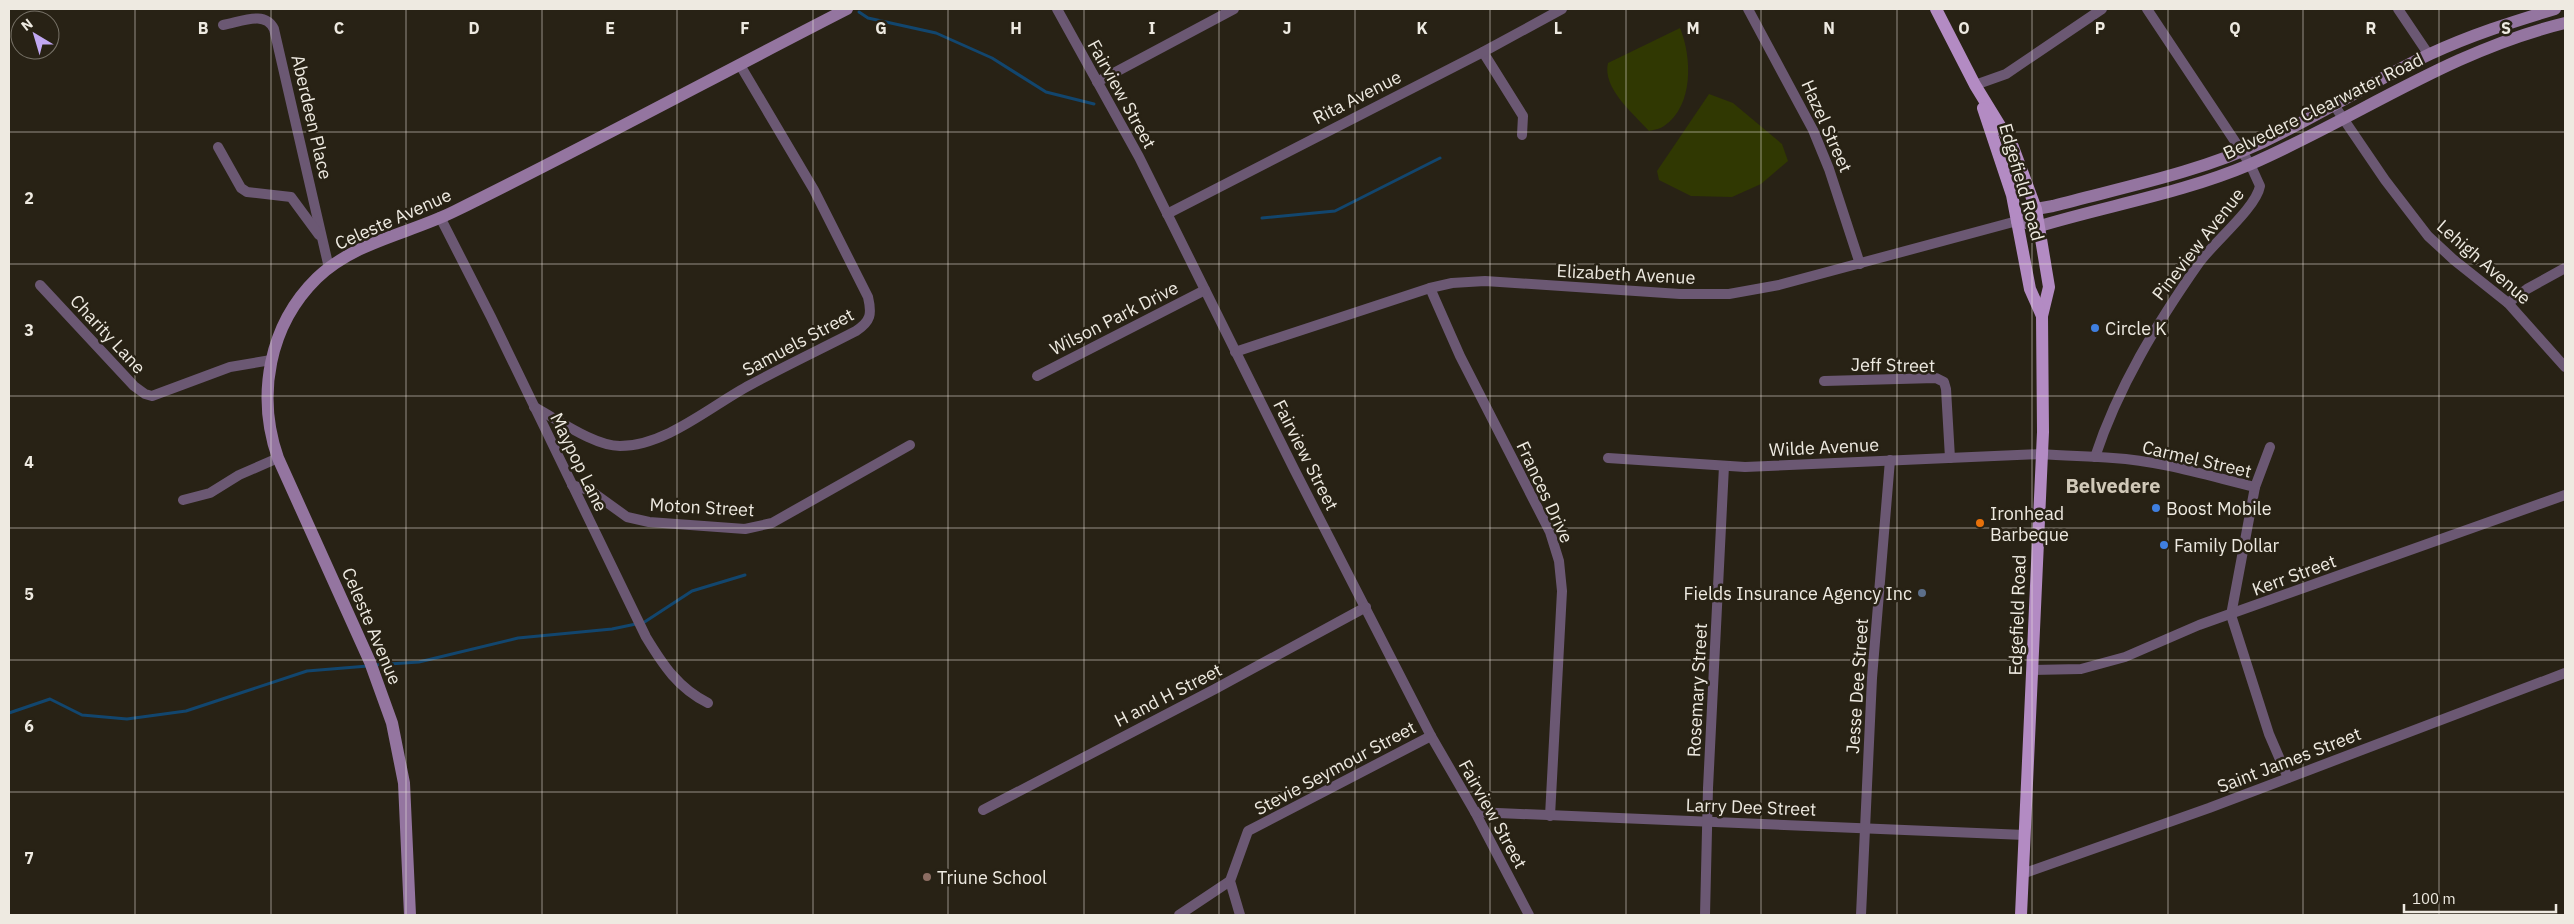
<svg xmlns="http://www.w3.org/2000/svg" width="2574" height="924" viewBox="0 0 2574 924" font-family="'IBM Plex Sans',sans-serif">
<rect width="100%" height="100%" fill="#282215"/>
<g fill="#303802">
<path d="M1680,28C1692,57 1694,106 1664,126C1660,129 1653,130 1649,131C1633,113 1602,88 1608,63Z"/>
<path d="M1709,94L1733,103L1782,144L1788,161L1761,184L1732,197L1691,196L1659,180L1657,171Z"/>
</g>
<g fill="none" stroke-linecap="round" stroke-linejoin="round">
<g stroke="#12466e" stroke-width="3">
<path d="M859,12L868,18L936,33L992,58L1046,92L1094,104"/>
<path d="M1262,218L1335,211L1440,158"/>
<path d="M643,623L692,591L745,575"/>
<path d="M374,665L419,662L518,638L612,629L636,624"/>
<path d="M9,713L50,699L82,715L127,719L186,711L307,671L368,666"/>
</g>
<g stroke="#6b5873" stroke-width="10">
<path d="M1057,9L1139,157L1294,469L1431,736L1475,812L1529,915"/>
<path d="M1748,9L1813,130L1829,169L1860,264"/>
<path d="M2398,9L2429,55"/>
<path d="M223,25C241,22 265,10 274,29L329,268"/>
<path d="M1483,52L1523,116L1522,135"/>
<path d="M1097,82L1234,9"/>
<path d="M1975,85L2006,74L2102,9"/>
<path d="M2334,105L2385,180L2428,236L2454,260L2508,303L2565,367"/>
<path d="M218,147L241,188L247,192L291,197L319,235"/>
<path d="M1167,214L1483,52L1562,9"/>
<path d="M440,217L491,317L646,637C663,665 678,688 708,703"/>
<path d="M40,285L134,386L145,394L152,396L230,367L271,360"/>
<path d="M1430,288L1460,356L1550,532L1559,561L1562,591L1550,816"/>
<path d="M2508,303L2527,289L2565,268"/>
<path d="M1235,352L1430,288L1452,283L1485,281L1680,294H1729L1779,285L2017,221"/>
<path d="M1037,376L1205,290"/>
<path d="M1824,381L1936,378L1944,382L1946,389L1950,458"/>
<path d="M534,407C557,419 594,446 620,446C666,446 712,405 750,385C785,366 821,349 856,331C871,321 872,314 868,297L814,190L740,65"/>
<path d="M2270,447L2255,487L2231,615L2269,734L2288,778"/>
<path d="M2095,457C2118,387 2157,323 2199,263C2213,243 2256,208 2260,186L2250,164L2147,9"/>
<path d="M1608,458L1745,467L2041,454C2065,456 2089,456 2113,458C2161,461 2209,476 2255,487"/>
<path d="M572,485L591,491L627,517L649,522L745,529L772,523L910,445"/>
<path d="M183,500L210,493L239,475L278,458"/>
<path d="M2032,670L2081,669L2125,657L2199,625L2565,495"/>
<path d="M983,810L1215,689L1366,607"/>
<path d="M1475,812L2025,835"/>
<path d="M2022,874L2209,808L2565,673"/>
<path d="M1179,915L1230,881"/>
<path d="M1240,915L1230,881L1248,831L1431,736"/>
<path d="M1705,915L1708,788L1724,466"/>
<path d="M1861,915L1872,678L1890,460"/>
</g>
<g stroke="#9475a0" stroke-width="12">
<path d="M2017,221L2040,226C2110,205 2183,193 2251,164C2359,117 2449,51 2565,23"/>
<path d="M2017,221L2036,209L2053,206C2124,187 2197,173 2263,142C2320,115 2373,81 2430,54C2471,35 2512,22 2555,9"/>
<path d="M410,915L404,783L392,723L370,662L278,458C256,395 269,325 317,278C356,241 409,234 455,211C587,146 716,76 847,9"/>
</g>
<g stroke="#b38bc3" stroke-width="12">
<path d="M1936,9L1975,85L2013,147L2036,209L2049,287L2042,316L2043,432L2021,915"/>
<path d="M1983,108L2012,195L2030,289L2042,316"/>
</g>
</g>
<path fill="none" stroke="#eeeae1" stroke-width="1" stroke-opacity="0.55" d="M135,9V915M271,9V915M406,9V915M542,9V915M677,9V915M813,9V915M948,9V915M1084,9V915M1219,9V915M1355,9V915M1490,9V915M1626,9V915M1761,9V915M1897,9V915M2032,9V915M2168,9V915M2303,9V915M2439,9V915M9,132H2565M9,264H2565M9,396H2565M9,528H2565M9,660H2565M9,792H2565"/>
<g fill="#3f7fe0" stroke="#282215" stroke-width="2">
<circle cx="2095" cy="328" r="5"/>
<circle cx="2156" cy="508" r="5"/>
<circle cx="2164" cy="545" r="5"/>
</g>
<circle fill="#e8710a" stroke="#282215" stroke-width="2" cx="1980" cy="523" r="5"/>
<circle fill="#5c6f8a" stroke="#282215" stroke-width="2" cx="1922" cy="593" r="5"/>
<circle fill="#8d6e63" stroke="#282215" stroke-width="2" cx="927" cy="877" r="5"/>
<g text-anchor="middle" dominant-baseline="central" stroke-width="5" stroke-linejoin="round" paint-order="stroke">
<g font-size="18" fill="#eeeae1" stroke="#282215">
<text transform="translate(1122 94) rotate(61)">Fairview Street</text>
<text transform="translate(1357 97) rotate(-27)">Rita Avenue</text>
<text transform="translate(2323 106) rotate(-26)">Belvedere Clearwater Road</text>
<text transform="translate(312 117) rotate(77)">Aberdeen Place</text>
<text transform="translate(1827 126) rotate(66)">Hazel Street</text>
<text transform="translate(2022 182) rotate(74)">Edgefield Road</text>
<text transform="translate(393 219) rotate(-24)">Celeste Avenue</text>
<text transform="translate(2198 244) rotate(-52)">Pineview Avenue</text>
<text transform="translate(2484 262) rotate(41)">Lehigh Avenue</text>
<text transform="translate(1626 274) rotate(3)">Elizabeth Avenue</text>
<text transform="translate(1114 318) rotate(-27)">Wilson Park Drive</text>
<text transform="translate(108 334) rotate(47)">Charity Lane</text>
<text transform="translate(798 342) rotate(-28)">Samuels Street</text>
<text transform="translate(1893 365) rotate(1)">Jeff Street</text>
<text transform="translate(1824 447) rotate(-3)">Wilde Avenue</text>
<text transform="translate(1306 455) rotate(63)">Fairview Street</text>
<text transform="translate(2197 459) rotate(13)">Carmel Street</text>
<text transform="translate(579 462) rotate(64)">Maypop Lane</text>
<text transform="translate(1545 492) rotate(65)">Frances Drive</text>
<text transform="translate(702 507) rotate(3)">Moton Street</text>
<text transform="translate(2294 575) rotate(-20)">Kerr Street</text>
<text transform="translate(2017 615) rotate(-88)">Edgefield Road</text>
<text transform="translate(372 626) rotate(67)">Celeste Avenue</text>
<text transform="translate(1857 686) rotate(-86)">Jesse Dee Street</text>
<text transform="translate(1697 690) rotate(-87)">Rosemary Street</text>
<text transform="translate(1168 695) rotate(-27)">H and H Street</text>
<text transform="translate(2289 760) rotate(-21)">Saint James Street</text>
<text transform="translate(1335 768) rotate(-28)">Stevie Seymour Street</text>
<text transform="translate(1751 807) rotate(2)">Larry Dee Street</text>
<text transform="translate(1493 814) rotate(61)">Fairview Street</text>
</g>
<g font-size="18" fill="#eeeae1" stroke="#282215" text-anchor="start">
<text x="2105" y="328">Circle K</text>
<text x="2166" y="508">Boost Mobile</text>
<text x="1990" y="513">Ironhead<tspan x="1990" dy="21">Barbeque</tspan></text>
<text x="2174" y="545">Family Dollar</text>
<text x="1912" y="593" text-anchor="end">Fields Insurance Agency Inc</text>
<text x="937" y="877">Triune School</text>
</g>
<g font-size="20" font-weight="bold" fill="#d0c8b8" stroke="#282215">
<text x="2113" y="485">Belvedere</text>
</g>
</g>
<g font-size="16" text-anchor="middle" font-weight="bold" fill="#eeeae1" stroke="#282215" stroke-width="5" stroke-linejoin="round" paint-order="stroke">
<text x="203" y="34">B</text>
<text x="339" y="34">C</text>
<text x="474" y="34">D</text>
<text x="610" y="34">E</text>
<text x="745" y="34">F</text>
<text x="881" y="34">G</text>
<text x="1016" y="34">H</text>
<text x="1152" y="34">I</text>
<text x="1287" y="34">J</text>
<text x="1422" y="34">K</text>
<text x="1558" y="34">L</text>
<text x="1693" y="34">M</text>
<text x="1829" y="34">N</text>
<text x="1964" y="34">O</text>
<text x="2100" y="34">P</text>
<text x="2235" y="34">Q</text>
<text x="2371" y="34">R</text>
<text x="2506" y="34">S</text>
<text x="29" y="204">2</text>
<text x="29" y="336">3</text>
<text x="29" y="468">4</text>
<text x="29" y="600">5</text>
<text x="29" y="732">6</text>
<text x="29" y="864">7</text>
</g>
<rect width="2574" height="924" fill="none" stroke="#eeeae1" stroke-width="20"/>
<g transform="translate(35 35) rotate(322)"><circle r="24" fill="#282215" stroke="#777267"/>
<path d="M0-4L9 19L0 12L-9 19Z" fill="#c1a8f3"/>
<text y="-8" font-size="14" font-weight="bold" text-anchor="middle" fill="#eeeae1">N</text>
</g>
<path d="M2404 904v8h152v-8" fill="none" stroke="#eeeae1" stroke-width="2.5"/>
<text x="2412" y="904" font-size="15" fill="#eeeae1" stroke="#282215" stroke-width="4" paint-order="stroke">100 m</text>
</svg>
